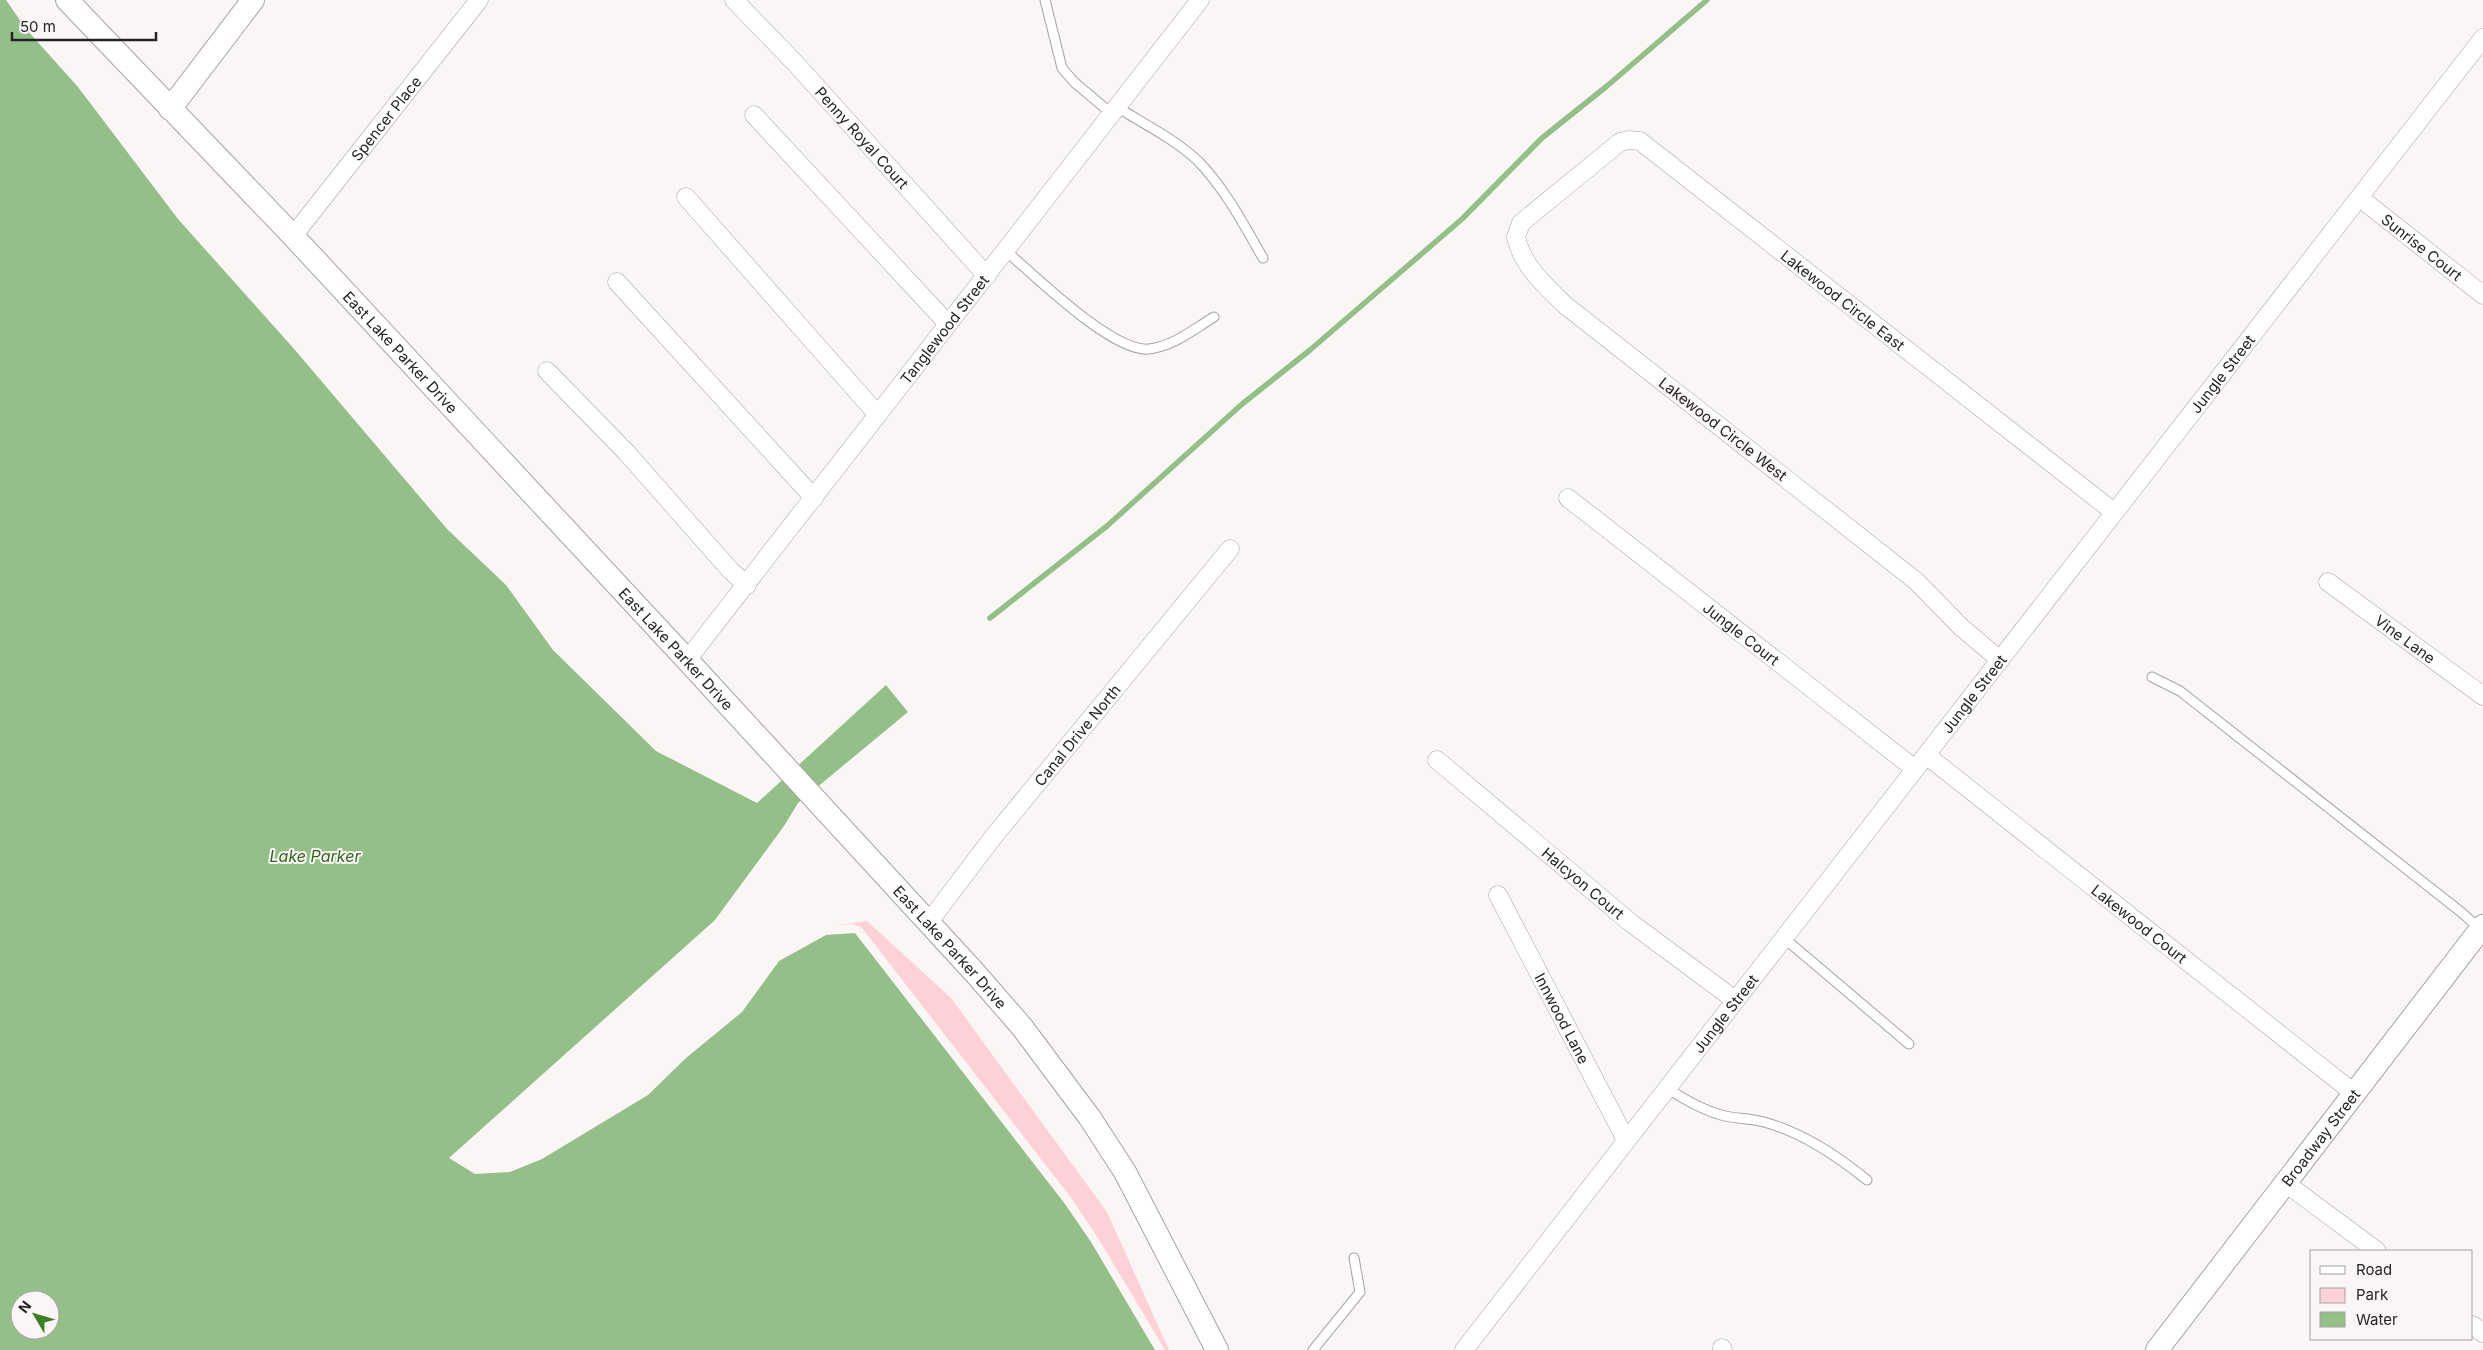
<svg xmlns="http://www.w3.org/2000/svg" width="2483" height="1350" viewBox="0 0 2483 1350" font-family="Inter,sans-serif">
<rect width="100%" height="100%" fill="#faf6f6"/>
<path fill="#fed1d6" d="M867,921L951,998L1107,1212L1169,1350H1165L1098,1238L1072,1199L862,928L853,924L832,926Z"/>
<path fill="#95bf88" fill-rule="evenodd" d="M0,0H6L26,29L78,87L178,219L295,350L447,529L506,585L553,650L656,751L757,803L886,685L908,712L798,803L784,826L715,920L449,1158L475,1174L510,1172L542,1159L648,1095L686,1058L742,1012L779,961L826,935L855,933L1065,1204L1091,1242L1155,1350H0ZM20,1300H50V1330H20Z"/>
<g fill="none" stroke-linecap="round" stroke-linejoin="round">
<path stroke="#95bf88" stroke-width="5.5" d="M990,618L1107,526L1241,405L1310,350L1462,219L1542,138L1607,86L1707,0"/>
<g stroke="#a6a3a3" stroke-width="11">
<g id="service">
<path d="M1045,0L1062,68L1074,82L1112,114"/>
<path d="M1117,107C1144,124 1173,138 1197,160C1224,187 1244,225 1263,258"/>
<path d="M1006,251C1034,275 1113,353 1149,349C1174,346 1194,329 1214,317"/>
<path d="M2152,677L2180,691L2461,912L2480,929"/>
<path d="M1784,938L1909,1044"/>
<path d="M1667,1088C1685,1100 1704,1111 1725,1116C1738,1119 1751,1118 1764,1122C1803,1133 1836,1155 1867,1180"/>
<path d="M1313,1350L1360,1292L1354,1258"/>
</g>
</g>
<g stroke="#a6a3a3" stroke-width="19">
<g id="minor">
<path id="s1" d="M734,0L796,64L987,276"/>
<path d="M754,115L948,324"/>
<path d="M686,197L878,415"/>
<path id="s2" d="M2360,198L2483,295"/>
<path id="s3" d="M293,236L479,0"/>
<path d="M617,282L814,498"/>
<path d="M547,371L626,452L731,571L747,585"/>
<path id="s4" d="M1568,498L1915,769"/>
<path id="s5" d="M2328,582L2483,696"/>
<path id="s6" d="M687,660L1200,0"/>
<path id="s7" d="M2000,660L1961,627L1916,581L1565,305C1545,286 1522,265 1516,237L1521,223L1620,142L1629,140L1640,141L2114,512"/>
<path id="s8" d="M1926,755L2354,1093"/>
<path id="s9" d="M1437,760L1631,923L1735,1000"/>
<path id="s10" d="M1498,895L1626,1140"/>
<path id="s11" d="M928,923L994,836L1230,549"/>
<path d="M2284,1182L2377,1251"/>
<path d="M2472,1325L2483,1333"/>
<path d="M1722,1348L1723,1350"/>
<path id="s12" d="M1464,1350L2483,38"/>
</g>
</g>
<g stroke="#a6a3a3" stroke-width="24">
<g id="tertiary">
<path id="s13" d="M67,0L293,236L687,660L975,973L1022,1027L1090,1118L1125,1172L1217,1350"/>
<path d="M170,109L253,0"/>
<path id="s14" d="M2157,1350L2483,926"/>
</g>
</g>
<use href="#service" stroke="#fff" stroke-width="9"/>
<use href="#minor" stroke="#fff" stroke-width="18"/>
<use href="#tertiary" stroke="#fff" stroke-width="22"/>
</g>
<g text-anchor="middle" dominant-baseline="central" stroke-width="4" stroke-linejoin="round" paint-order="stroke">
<g font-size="15" fill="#252424" stroke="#faf6f6">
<text stroke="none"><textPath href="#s3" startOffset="150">Spencer Place</textPath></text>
<text stroke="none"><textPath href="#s1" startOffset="188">Penny Royal Court</textPath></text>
<text stroke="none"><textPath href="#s2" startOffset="79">Sunrise Court</textPath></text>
<text stroke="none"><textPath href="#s7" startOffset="1068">Lakewood Circle East</textPath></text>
<text stroke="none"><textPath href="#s6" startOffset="419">Tanglewood Street</textPath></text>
<text stroke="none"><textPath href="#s13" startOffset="485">East Lake Parker Drive</textPath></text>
<text stroke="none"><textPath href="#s12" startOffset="1236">Jungle Street</textPath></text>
<text transform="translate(1723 429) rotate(38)">Lakewood Circle West</text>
<text stroke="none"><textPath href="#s4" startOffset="220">Jungle Court</textPath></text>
<text stroke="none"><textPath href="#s5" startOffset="96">Vine Lane</textPath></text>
<text stroke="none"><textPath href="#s13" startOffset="890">East Lake Parker Drive</textPath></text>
<text stroke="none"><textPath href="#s12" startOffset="831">Jungle Street</textPath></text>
<text stroke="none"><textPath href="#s11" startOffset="240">Canal Drive North</textPath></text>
<text stroke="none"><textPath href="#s9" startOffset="191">Halcyon Court</textPath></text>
<text stroke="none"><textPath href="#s8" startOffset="272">Lakewood Court</textPath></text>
<text stroke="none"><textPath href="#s13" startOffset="1295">East Lake Parker Drive</textPath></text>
<text stroke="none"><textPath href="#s12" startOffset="426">Jungle Street</textPath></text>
<text stroke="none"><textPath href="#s10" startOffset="139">Innwood Lane</textPath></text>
<text stroke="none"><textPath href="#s14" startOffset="268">Broadway Street</textPath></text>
</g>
<g font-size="16" font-style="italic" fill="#30651b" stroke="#faf6f6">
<text x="315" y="856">Lake Parker</text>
</g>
</g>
<rect x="2310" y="1250" width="162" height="90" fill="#faf6f6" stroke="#a5a2a2"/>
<rect x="2320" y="1266" width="25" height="8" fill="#ffffff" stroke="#a5a2a2"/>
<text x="2356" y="1275" font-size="15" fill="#252424">Road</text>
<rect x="2320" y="1288" width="25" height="15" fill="#fed1d6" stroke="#a5a2a2"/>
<text x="2356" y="1300" font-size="15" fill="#252424">Park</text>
<rect x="2320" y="1312" width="25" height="15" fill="#95bf88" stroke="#a5a2a2"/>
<text x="2356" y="1325" font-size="15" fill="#252424">Water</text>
<g transform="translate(35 1315) rotate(308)"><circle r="24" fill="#faf6f6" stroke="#a5a2a2"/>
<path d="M0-4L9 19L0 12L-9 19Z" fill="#3c7f21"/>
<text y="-8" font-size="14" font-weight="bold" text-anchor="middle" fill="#252424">N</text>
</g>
<path d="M12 32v8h144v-8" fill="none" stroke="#252424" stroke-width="2.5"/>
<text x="20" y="32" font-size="15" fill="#252424" stroke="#faf6f6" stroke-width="4" paint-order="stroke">50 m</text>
</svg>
